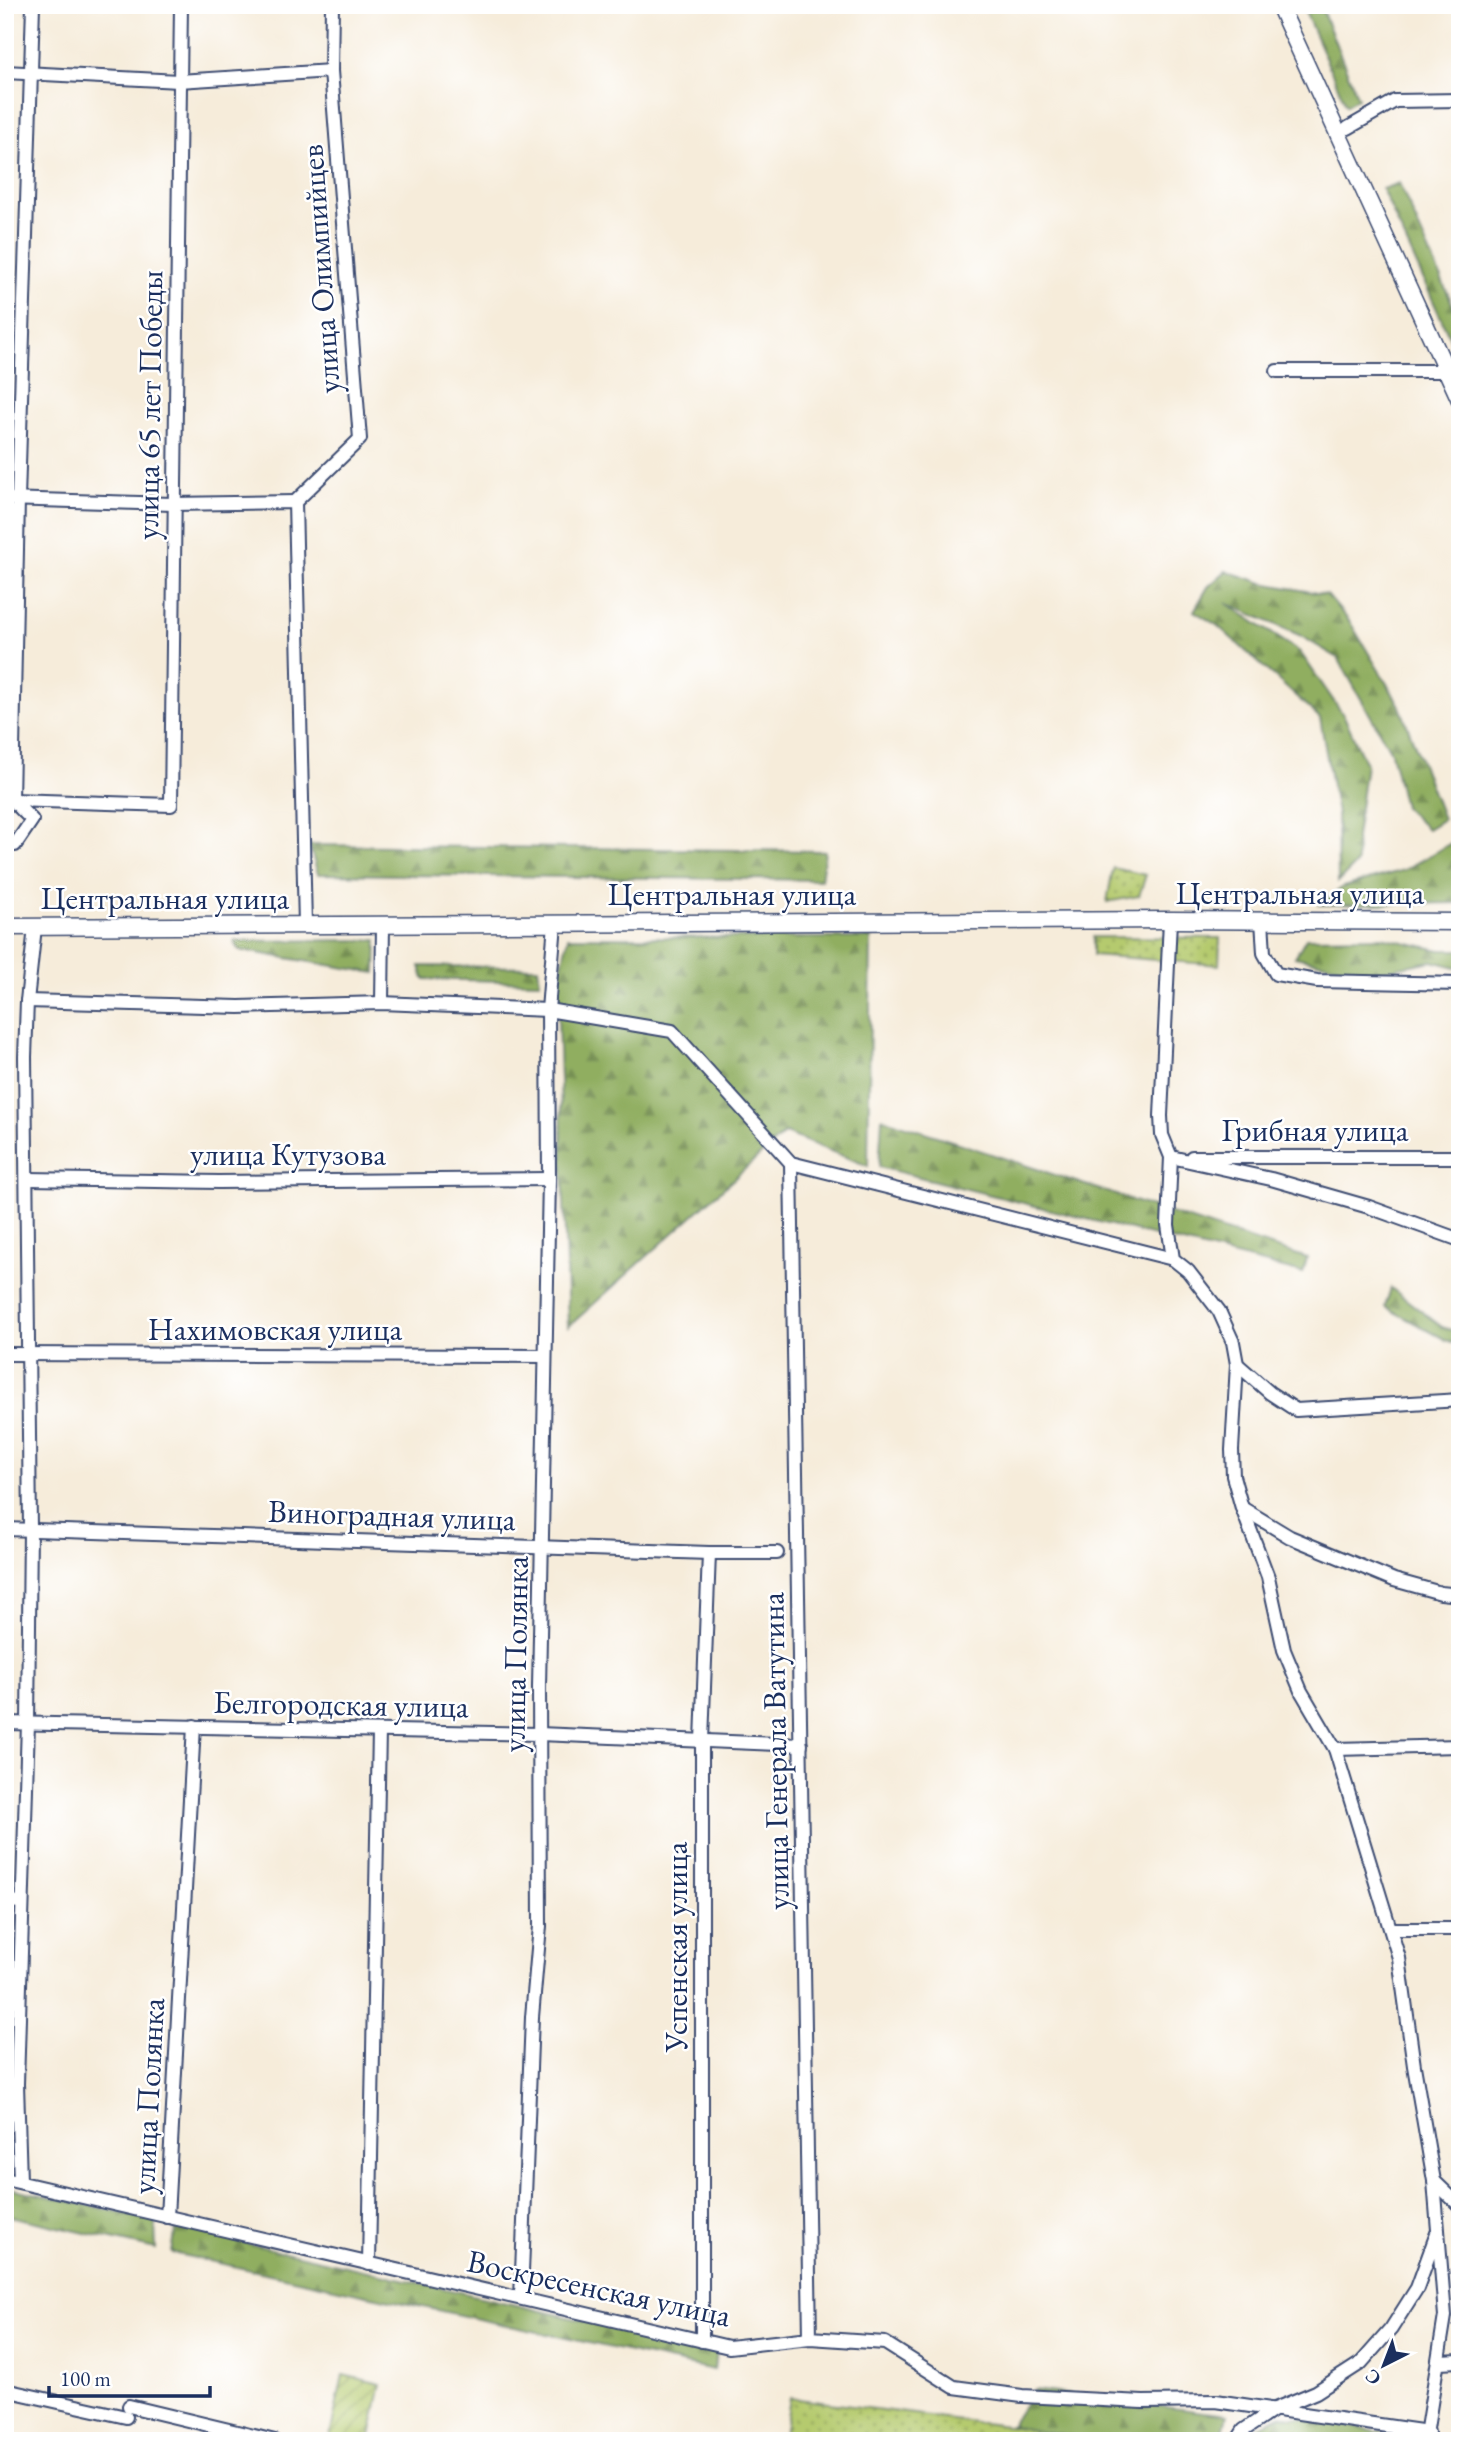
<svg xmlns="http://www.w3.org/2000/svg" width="1465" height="2446" viewBox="0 0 1465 2446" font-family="'EB Garamond',serif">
<defs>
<pattern id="grass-dots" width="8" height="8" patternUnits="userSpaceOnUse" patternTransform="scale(1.75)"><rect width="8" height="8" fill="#b5ca6e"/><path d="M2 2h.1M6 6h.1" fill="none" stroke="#92a45e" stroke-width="1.8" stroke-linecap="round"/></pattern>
<pattern id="forest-firs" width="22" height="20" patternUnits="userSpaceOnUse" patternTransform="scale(1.75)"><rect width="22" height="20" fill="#90ae61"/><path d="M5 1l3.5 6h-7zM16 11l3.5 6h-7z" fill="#758e53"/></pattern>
<pattern id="garden-furrows" width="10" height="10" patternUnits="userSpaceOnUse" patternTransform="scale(1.75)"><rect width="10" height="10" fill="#b5ca6e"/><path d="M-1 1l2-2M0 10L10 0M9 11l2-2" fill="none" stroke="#92a45e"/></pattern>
</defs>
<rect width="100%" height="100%" fill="#fff"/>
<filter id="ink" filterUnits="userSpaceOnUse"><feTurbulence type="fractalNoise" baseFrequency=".0143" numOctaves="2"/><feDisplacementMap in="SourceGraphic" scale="14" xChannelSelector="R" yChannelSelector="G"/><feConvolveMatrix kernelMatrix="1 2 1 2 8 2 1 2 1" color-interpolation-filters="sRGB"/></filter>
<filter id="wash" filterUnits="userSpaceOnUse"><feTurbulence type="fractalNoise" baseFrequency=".00686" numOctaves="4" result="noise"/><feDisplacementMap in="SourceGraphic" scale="28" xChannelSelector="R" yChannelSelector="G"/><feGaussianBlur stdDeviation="1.57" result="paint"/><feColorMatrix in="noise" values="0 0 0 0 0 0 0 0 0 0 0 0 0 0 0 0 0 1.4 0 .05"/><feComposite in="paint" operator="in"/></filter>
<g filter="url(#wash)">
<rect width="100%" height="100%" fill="#f6ecda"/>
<g fill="url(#grass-dots)" stroke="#687c66" stroke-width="2">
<path d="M1113,868L1146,875L1139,896L1107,902Z"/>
<path d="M1093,937L1220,938L1219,965L1093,955Z"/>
<path d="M790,2398L1123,2441H783Z"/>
</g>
<g fill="url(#forest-firs)" stroke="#566e60" stroke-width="2">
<path d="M1302,5H1320L1358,98L1346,105Z"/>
<path d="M1399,183L1460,321V360L1382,189Z"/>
<path d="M1226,571L1263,583L1327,595L1350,622L1399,704L1443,819L1427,829L1404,807L1391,752L1338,658L1299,635L1226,603L1300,652L1344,716L1366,764L1356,837L1357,863L1338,882L1337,814L1320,718L1218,626L1194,611L1208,587Z"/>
<path d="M1460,838V903L1320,905L1343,887L1404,870Z"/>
<path d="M309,845L825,851L821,880L318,874Z"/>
<path d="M568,937L871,938L868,1166L785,1133L568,1327L557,987Z"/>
<path d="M1381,937L1440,950H1460V968L1432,961L1370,973L1295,957L1306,938Z"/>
<path d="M377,940L376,973L239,950L234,941Z"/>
<path d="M420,966L538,967L540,982L424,979Z"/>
<path d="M882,1118L1307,1258L1303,1273L879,1167Z"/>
<path d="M1391,1288L1442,1327L1460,1333V1345L1446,1340L1385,1307Z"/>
<path d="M5,2187L155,2220L156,2249L5,2215Z"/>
<path d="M176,2227L716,2351L714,2370L172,2253Z"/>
<path d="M1034,2390L1227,2415L1223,2431L1206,2441H1102L1010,2426Z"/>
<path d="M1282,2415L1397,2434L1396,2441H1254L1253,2429Z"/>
</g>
<path fill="url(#garden-furrows)" stroke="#687c66" stroke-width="2" d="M343,2375L381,2384L369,2441H329Z"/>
</g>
<g filter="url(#ink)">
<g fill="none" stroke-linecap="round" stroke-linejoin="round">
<g stroke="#3c4b71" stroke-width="16">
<g id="street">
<path d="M5,72L179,81L331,71"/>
<path d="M1348,128L1395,101L1460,100"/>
<path d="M1277,371H1447L1460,368"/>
<path d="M5,499L173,504L295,502L305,925"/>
<path d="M295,502L360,439L331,71L332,5"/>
<path d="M12,800L18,499L33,5"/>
<path d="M5,845H15L32,820L12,800L171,805L181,5"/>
<path d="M1170,920L1161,1116L1162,1135L1171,1157L1168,1225L1173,1259L1188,1271L1219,1311L1233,1342L1237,1364L1232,1450L1233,1476L1242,1508L1268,1577L1284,1650L1301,1691L1335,1749L1399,1958L1414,2066L1434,2181L1445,2316L1425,2441"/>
<path d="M1262,920L1264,953L1276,974L1317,981L1460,984"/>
<path d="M27,1001L239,1007L382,1003L548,1010L672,1031L791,1163L1173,1259"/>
<path d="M382,1003L383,924"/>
<path d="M1171,1157L1271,1179L1369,1207L1460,1240"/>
<path d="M1192,1157H1460"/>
<path d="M791,1163L810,2338"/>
<path d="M28,1179L219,1182L549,1179"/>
<path d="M5,1354L544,1356"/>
<path d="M1237,1364L1270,1393L1296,1410L1460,1400"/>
<path d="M1242,1508L1290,1537L1394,1580L1441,1593L1460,1595"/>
<path d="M5,1529L709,1553H777"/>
<path d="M5,1723L539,1734L801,1745"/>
<path d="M1335,1749L1460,1746"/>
<path d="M5,1901L22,1902"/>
<path d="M1391,1929H1460"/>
<path d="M5,2179L729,2347L810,2338L885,2343L954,2387L1022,2396L1143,2402L1216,2401L1428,2432"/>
<path d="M20,2181L17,2084L28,1723L30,1529L25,1057L27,1001L35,927"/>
<path d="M1434,2181L1460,2206"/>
<path d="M167,2217L194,1726"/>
<path d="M369,2264L379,1731"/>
<path d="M521,2298L532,2017L540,1926L539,1687L549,1179L548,1010L555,923"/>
<path d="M702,2341V1741L709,1553"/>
<path d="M1439,2362L1460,2361"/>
<path d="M5,2390L126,2417"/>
<path d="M129,2406L275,2441"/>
<path d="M1237,2441L1244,2430L1275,2409L1316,2392L1361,2363L1391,2329L1417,2288L1437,2233"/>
</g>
</g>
<g stroke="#3c4b71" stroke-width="19">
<g id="secondary">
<path d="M1279,5L1460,400"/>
<path d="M5,927L1170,920L1460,922"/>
</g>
</g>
<use href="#street" stroke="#fff" stroke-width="12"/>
<use href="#secondary" stroke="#fff" stroke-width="16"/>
</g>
</g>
<g text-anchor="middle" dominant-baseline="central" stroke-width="5" stroke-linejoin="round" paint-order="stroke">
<g font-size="32" fill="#1b2f5e" stroke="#fff">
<text transform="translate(320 269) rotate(-94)">улица Олимпийцев</text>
<text transform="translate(149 405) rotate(-89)">улица 65 лет Победы</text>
<text x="1300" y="893">Центральная улица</text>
<text x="732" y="894">Центральная улица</text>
<text x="165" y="898">Центральная улица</text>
<text x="1315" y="1130">Грибная улица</text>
<text x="288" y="1154">улица Кутузова</text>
<text x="275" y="1329">Нахимовская улица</text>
<text transform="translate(392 1515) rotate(2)">Виноградная улица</text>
<text transform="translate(515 1654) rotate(-89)">улица Полянка</text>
<text transform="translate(341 1704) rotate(1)">Белгородская улица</text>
<text transform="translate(775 1751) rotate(-91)">улица Генерала Ватутина</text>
<text transform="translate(676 1947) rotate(-90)">Успенская улица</text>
<text transform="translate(148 2096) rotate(-87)">улица Полянка</text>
<text transform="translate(599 2288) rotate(12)">Воскресенская улица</text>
</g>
</g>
<rect width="1465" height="2446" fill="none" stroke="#fff" stroke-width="28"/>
<g transform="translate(1384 2365) rotate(222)" stroke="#ffffff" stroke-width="5" paint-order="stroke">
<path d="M0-5L12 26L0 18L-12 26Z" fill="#1b2f5e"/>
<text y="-10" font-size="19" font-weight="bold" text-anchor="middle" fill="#1b2f5e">С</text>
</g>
<path d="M49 2386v10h161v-10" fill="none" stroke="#1b2f5e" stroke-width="3.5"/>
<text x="60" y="2386" font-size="21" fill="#1b2f5e" stroke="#ffffff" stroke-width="5" paint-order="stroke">100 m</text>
</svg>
